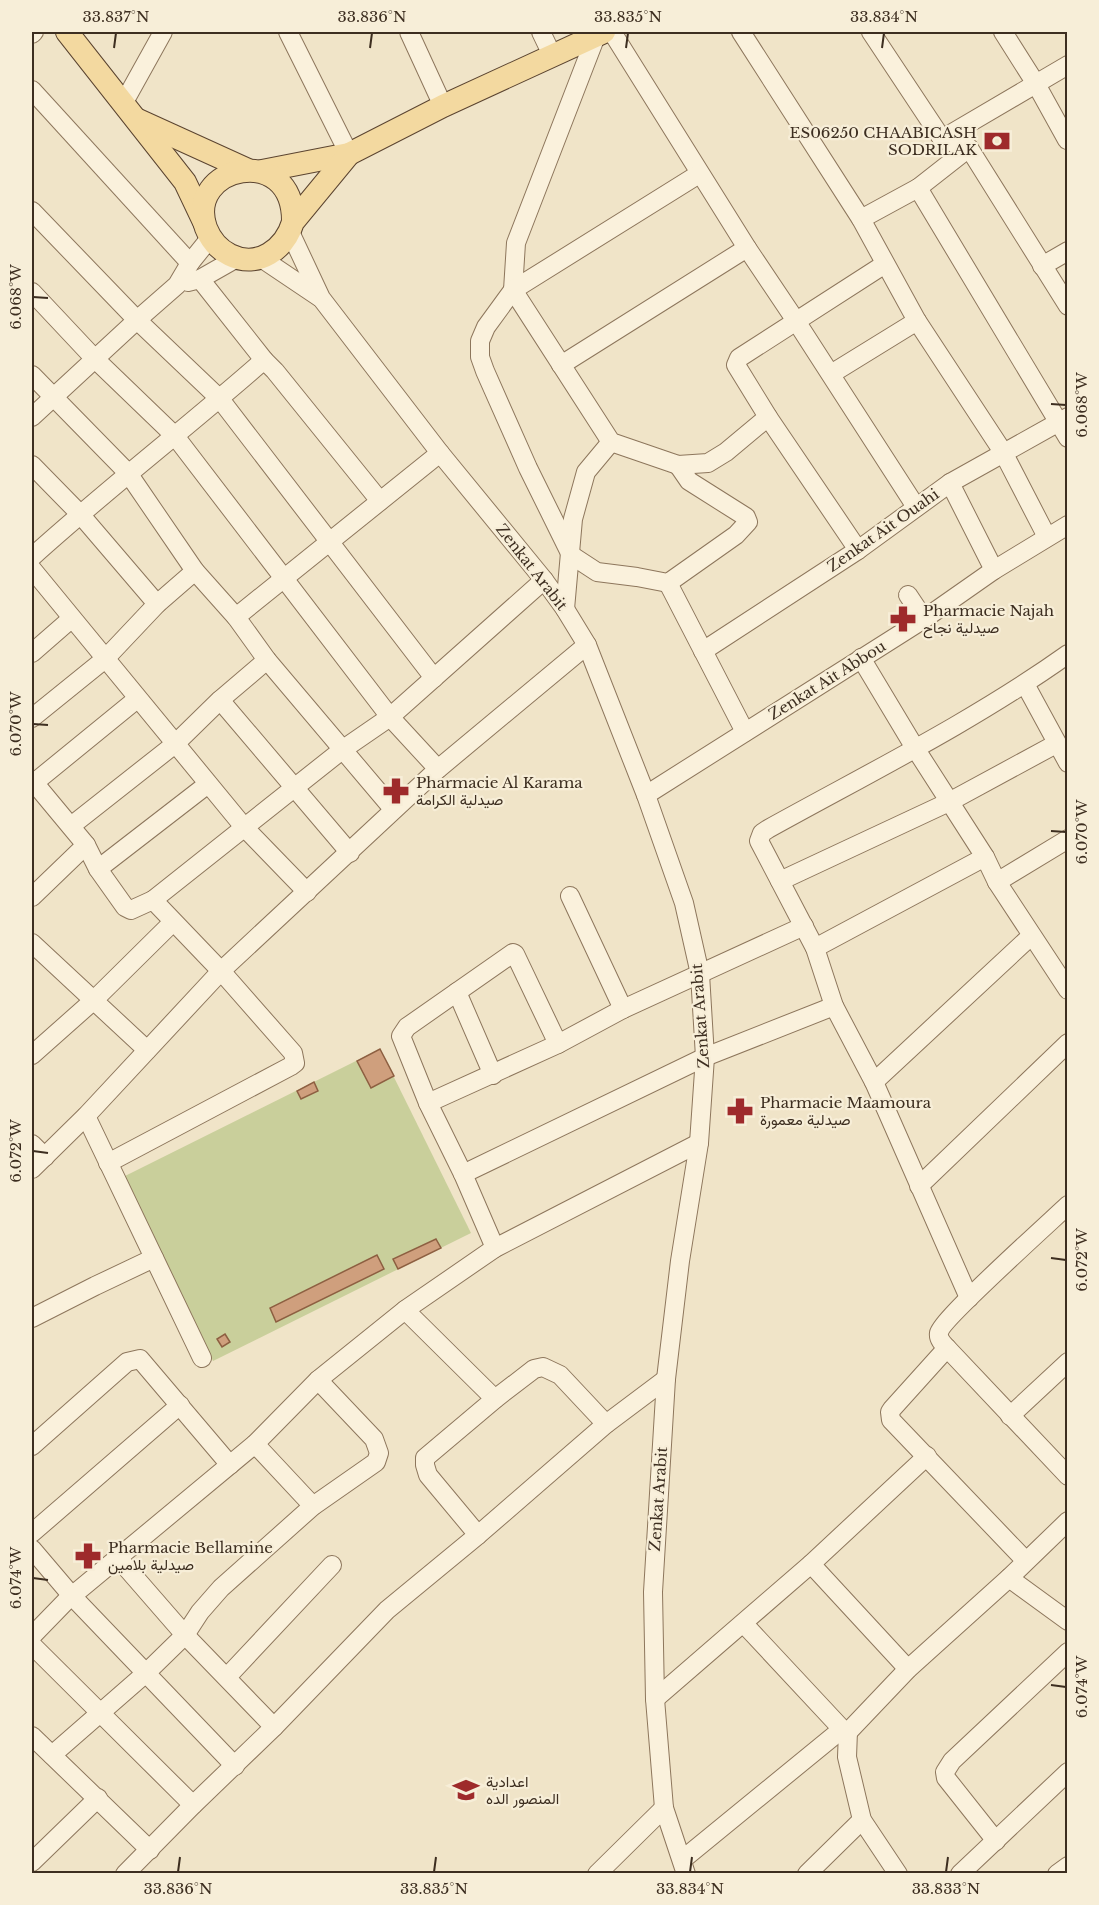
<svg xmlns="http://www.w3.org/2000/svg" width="1099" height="1905" viewBox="0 0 1099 1905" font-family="'Libre Baskerville',Vazirmatn,serif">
<rect width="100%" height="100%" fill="#f0e4c8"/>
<path fill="#c9cf9b" d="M380,1049L471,1233L213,1361L121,1178Z"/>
<g fill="#cf9f7d" stroke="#8d5f41" stroke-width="1.5">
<path d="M380,1049L394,1076L371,1088L357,1061Z"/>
<path d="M314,1082L318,1091L301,1099L297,1091Z"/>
<path d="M436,1239L441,1248L398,1269L393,1259Z"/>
<path d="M377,1255L384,1269L276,1322L270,1308Z"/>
<path d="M225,1334L230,1342L222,1347L217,1339Z"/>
</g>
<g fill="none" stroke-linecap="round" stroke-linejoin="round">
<g stroke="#8d765c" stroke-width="20">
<g id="minor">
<path d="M288,32L349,154"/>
<path d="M409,32L443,106"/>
<path d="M541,32L552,55"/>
<path d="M612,32L747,248L796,321L916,507"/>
<path d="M741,32L861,219L917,321L1003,452L1047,537"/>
<path d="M871,32L942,139L969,148L1068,306"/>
<path d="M1003,32L1036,84L1067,140"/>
<path d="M32,34L34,32"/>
<path d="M596,36L516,243L513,290L611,442L678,465L708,463L726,452L768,417"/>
<path d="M32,90L190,263"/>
<path d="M123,104L163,32"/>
<path d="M942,139L1068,65"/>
<path d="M918,188L1068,438"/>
<path d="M32,211L137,320L220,399L434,678"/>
<path d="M861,219L918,188L969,148"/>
<path d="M290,232L321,298L440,453L544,580L565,609L587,645L646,795L684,903L700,974L705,1057L699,1143L680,1261L666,1379L653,1592L655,1699L664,1808L686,1874"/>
<path d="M261,258L319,297"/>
<path d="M1042,266L1068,251"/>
<path d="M200,279L264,360"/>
<path d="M188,282L200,279L237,258"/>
<path d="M32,292L94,358L175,436L390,717L438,769"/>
<path d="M561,365L747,248"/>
<path d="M831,374L917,321"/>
<path d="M32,375L128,473L195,571L236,617L267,660L393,809"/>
<path d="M32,417L137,320L177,285L190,263L210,238"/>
<path d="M32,465L80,514L157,604"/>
<path d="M678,465L689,481L746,517L748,522L736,535L668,583L637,577L597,572L571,555L528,468L485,371L480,357V341L486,327L513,290L699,174"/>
<path d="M950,483L994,570"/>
<path d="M858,550L768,417L736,365L739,358L885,264"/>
<path d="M32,557C107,489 188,427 264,360L275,371L380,501"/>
<path d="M32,569L244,827L307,892"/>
<path d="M668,583L745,732"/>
<path d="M908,595L924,619"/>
<path d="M565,609L573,519L586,472L611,442"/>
<path d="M236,617L440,453"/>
<path d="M703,651L858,550L950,483L1068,417"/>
<path d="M32,653L71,619"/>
<path d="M861,658L915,748L985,857L997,882L1068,990"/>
<path d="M1025,684L1068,763"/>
<path d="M220,700L350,853"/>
<path d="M32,718L105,659L157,604L195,571"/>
<path d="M32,780L86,845L98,869L125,907L131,910L153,900L221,971L293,1053L295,1063L291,1066L108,1163"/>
<path d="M34,783L137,699"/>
<path d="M646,795L924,619L994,570L1068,525"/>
<path d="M71,826L175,744L220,700L267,660"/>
<path d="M98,869L208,784"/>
<path d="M780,881L949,802L1056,744"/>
<path d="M997,882L1068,839"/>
<path d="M570,896L623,1009"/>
<path d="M32,897L86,845"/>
<path d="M153,900L342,750L390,717L544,580"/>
<path d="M32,943L147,1050"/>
<path d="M815,948L985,857"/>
<path d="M457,992L493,1075"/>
<path d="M32,1055L94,1000L173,922"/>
<path d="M874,1082L1031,936"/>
<path d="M428,1103L558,1044L623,1009L804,926"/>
<path d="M86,1116L202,1358"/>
<path d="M32,1144L45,1157"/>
<path d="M32,1169L86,1116L221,971L438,769L587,645"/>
<path d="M463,1174L705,1057L834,1006"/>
<path d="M919,1186L1068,1043"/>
<path d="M1068,1205C1050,1222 941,1320 939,1333C938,1339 943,1344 947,1348L1068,1476"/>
<path d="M495,1248L463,1174L428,1103L401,1036L407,1027L513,953L515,954L558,1044"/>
<path d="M969,1298L874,1082L834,1006L815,948L759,841L762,833L768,829C869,773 974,721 1068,654"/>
<path d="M405,1310L495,1399"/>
<path d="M32,1318L95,1286L154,1258"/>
<path d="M947,1348L892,1409L890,1412L891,1420L1025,1560"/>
<path d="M1010,1416L1068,1362"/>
<path d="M255,1444L313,1506"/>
<path d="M32,1446L127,1362L140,1359L230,1465"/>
<path d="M32,1533L180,1405"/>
<path d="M478,1535L428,1475L425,1465V1458L495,1399L534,1369L543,1367L560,1375L606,1424"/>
<path d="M32,1549L72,1596L235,1766"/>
<path d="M118,1558L185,1635L274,1727"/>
<path d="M811,1564L908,1669"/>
<path d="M1009,1578L1068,1621"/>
<path d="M744,1624L842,1729"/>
<path d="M32,1636L67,1600L255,1444L318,1380L405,1310L495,1248L699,1143"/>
<path d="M32,1645L193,1805"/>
<path d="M227,1677L332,1565"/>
<path d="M655,1699L811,1564L927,1456"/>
<path d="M848,1731L847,1757L862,1820L898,1874"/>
<path d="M32,1736L150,1850"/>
<path d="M52,1755L146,1673L185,1635L200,1612L221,1588L313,1506L376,1462L379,1453L374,1439L318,1380"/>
<path d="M996,1841L946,1778L945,1772L952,1761L1068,1652"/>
<path d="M682,1860L841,1730L849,1731L908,1669L1009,1578L1068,1521"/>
<path d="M32,1862L98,1798"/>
<path d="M125,1874L193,1805L274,1727L387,1610L478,1535L606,1424L666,1379"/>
<path d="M597,1874L664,1808"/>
<path d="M807,1874L862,1820"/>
<path d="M960,1874L1068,1772"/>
<path d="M1057,1874L1068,1866"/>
</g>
</g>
<g stroke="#5b4430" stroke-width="24">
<g id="major">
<path d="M67,32L185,182L204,222"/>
<path d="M138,120L248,170"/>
<path d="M262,171L349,154L443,106L604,32"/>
<path d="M293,222C294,141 184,166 206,228C211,241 218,249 230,255C258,269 285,249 293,222L349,154"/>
</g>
</g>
<use href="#minor" stroke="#faf1dc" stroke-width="18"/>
<use href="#major" stroke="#f3d9a0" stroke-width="22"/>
</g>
<path fill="none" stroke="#3d2e20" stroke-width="2" d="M114,48L116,33M370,48L372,33M626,48L628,33M882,48L884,33M33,297L48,298M1051,404L1066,405M33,724L48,725M1051,831L1066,832M33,1151L48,1153M1051,1258L1066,1260M33,1578L48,1580M1051,1685L1066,1687M178,1872L180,1857M434,1872L436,1857M690,1872L692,1857M946,1872L948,1857"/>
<defs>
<g id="bank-bare" transform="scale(2.07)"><path d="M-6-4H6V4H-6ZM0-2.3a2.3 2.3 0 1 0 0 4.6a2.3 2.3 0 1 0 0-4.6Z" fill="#9e2a2b" stroke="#f7eed8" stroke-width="2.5" paint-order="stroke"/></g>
<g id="pharmacy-bare" transform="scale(2.07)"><path d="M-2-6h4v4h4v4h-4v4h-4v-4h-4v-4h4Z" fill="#9e2a2b" stroke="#f7eed8" stroke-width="2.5" paint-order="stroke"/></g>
<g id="school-bare" transform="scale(2.07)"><path d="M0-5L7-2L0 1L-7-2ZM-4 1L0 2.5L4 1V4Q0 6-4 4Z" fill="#9e2a2b" stroke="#f7eed8" stroke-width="2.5" paint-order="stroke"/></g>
</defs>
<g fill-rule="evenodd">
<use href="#bank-bare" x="997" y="141"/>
<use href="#pharmacy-bare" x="903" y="619"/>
<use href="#pharmacy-bare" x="396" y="791"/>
<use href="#pharmacy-bare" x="740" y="1111"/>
<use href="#pharmacy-bare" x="88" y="1556"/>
<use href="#school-bare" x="466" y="1790"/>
</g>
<g text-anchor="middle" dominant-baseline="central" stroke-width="4.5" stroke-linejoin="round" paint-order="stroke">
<g font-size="15" fill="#3d2e20" stroke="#f7eed8" text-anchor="start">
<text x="977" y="132" text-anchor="end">ES06250 CHAABICASH<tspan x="977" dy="17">SODRILAK</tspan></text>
<text x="923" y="610">Pharmacie Najah<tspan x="923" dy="17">صيدلية نجاح</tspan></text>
<text x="416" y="782">Pharmacie Al Karama<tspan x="416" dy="17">صيدلية الكرامة</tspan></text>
<text x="760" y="1102">Pharmacie Maamoura<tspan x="760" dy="17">صيدلية معمورة</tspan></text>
<text x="108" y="1547">Pharmacie Bellamine<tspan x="108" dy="17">صيدلية بلامين</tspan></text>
<text x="486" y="1781">اعدادية<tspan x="486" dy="17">المنصور الده</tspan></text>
</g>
<g font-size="15" fill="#3d2e20" stroke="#f7eed8">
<text transform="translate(883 530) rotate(-35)">Zenkat Ait Ouahi</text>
<text transform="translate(532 567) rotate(52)">Zenkat Arabit</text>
<text transform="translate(827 680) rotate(-32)">Zenkat Ait Abbou</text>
<text transform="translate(700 1016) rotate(-94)">Zenkat Arabit</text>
<text transform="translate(658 1499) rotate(-86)">Zenkat Arabit</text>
</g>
</g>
<rect width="1099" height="1905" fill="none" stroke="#f7eed8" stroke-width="66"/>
<rect x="33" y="33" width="1033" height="1839" fill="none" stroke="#3d2e20" stroke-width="2"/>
<g font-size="15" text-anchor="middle" fill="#3d2e20">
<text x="116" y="22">33.837°N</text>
<text x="372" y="22">33.836°N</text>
<text x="628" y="22">33.835°N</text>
<text x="884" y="22">33.834°N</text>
<text transform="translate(16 297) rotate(-90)" y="5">6.068°W</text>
<text transform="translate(1082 405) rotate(-90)" y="5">6.068°W</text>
<text transform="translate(16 724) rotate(-90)" y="5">6.070°W</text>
<text transform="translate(1082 832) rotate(-90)" y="5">6.070°W</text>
<text transform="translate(16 1151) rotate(-90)" y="5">6.072°W</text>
<text transform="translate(1082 1260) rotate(-90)" y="5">6.072°W</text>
<text transform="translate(16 1578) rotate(-90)" y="5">6.074°W</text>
<text transform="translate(1082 1687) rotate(-90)" y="5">6.074°W</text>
<text x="178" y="1894">33.836°N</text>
<text x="434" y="1894">33.835°N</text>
<text x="690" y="1894">33.834°N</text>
<text x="946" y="1894">33.833°N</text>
</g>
</svg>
